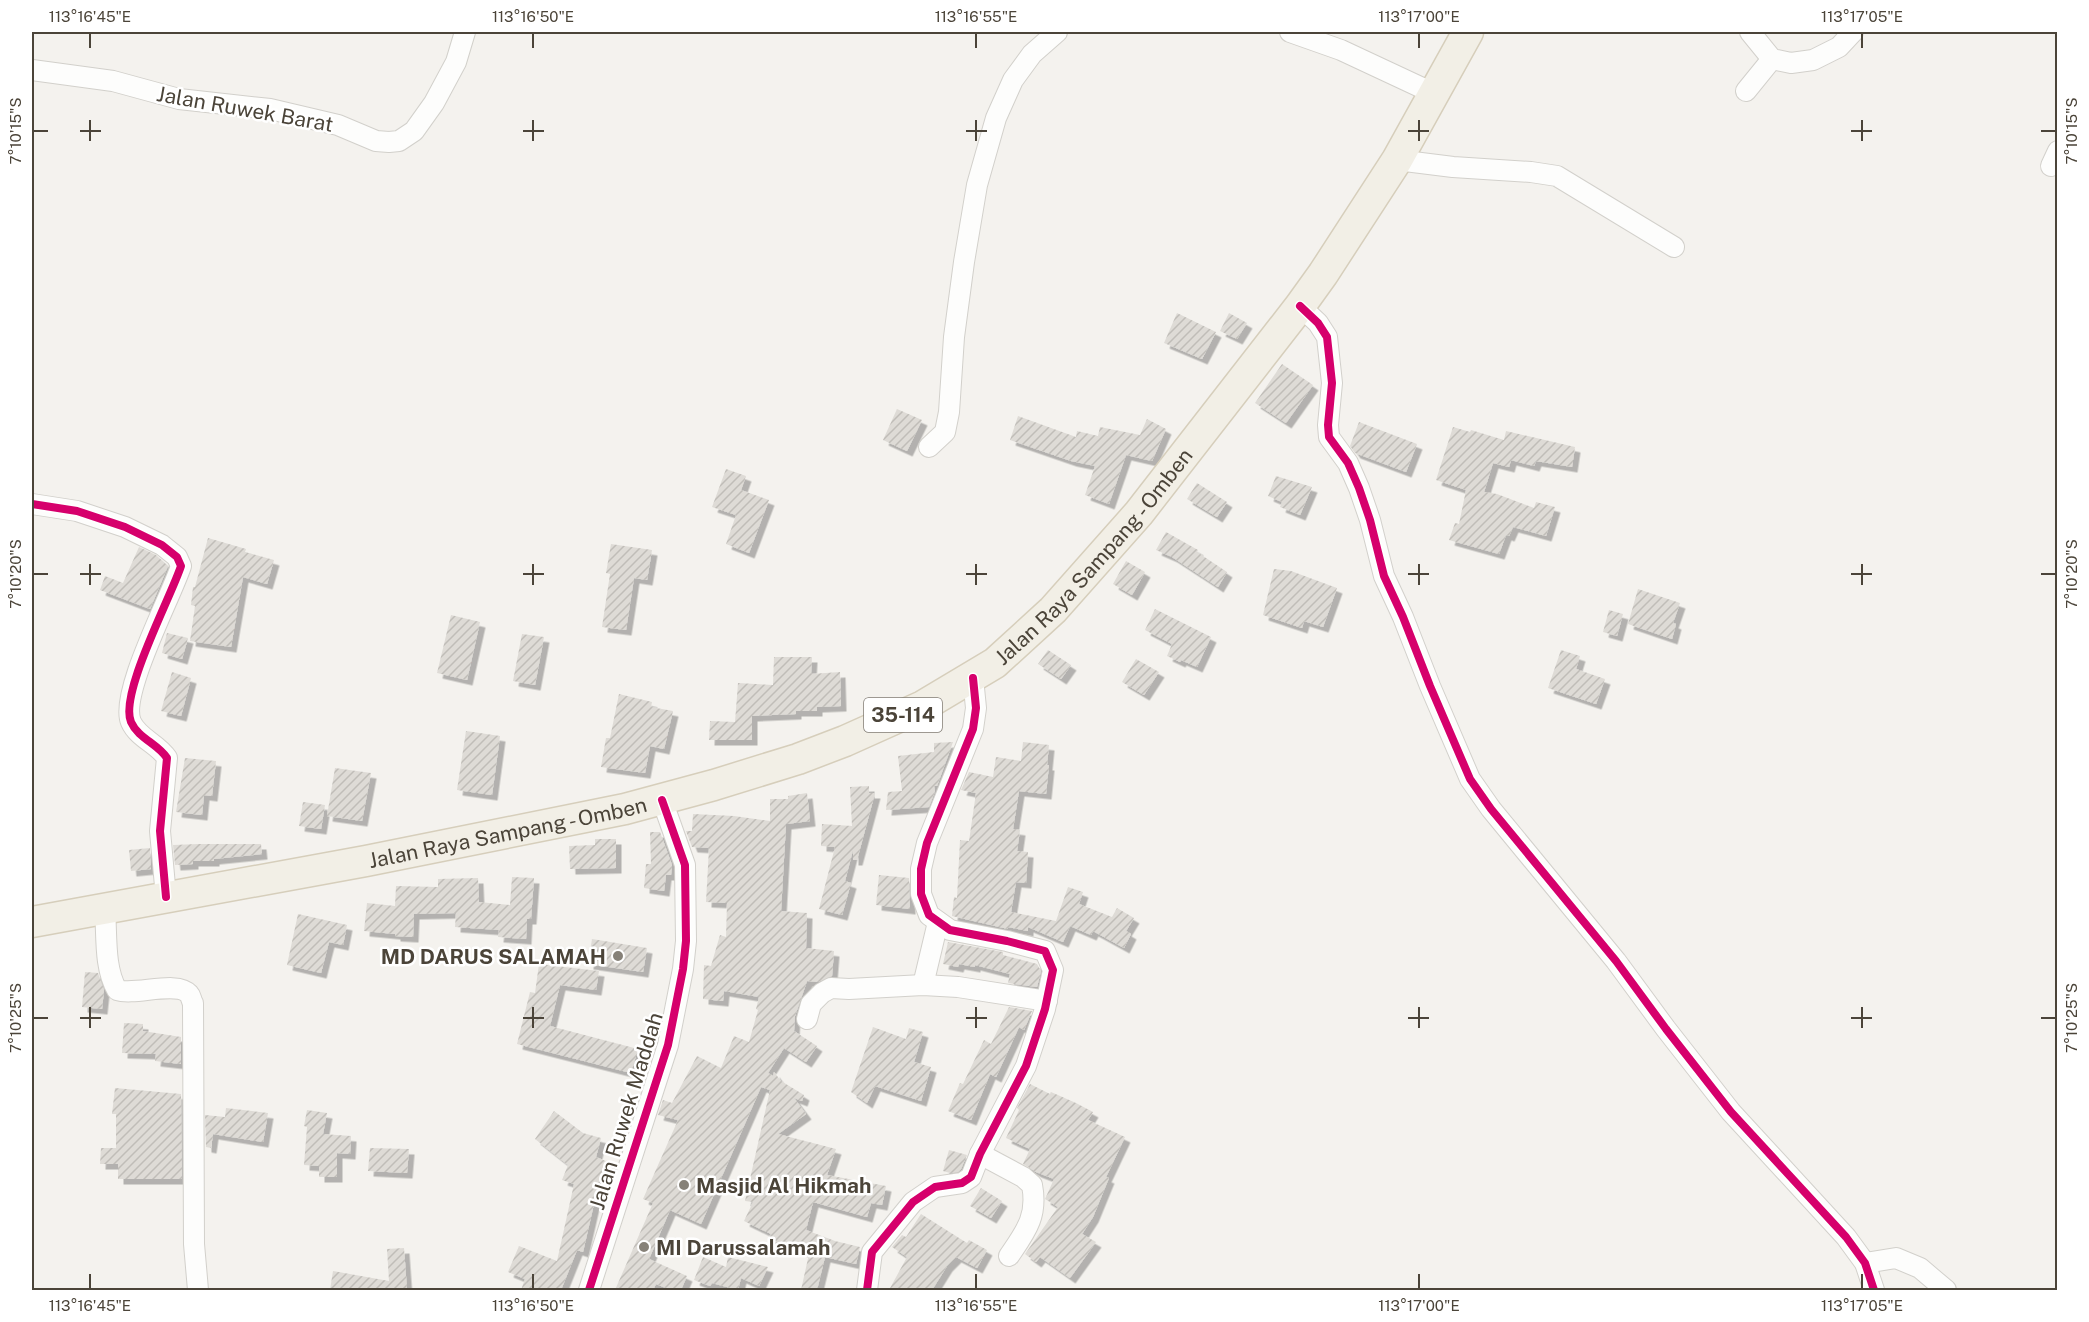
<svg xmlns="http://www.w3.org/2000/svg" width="2089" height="1322" viewBox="0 0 2089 1322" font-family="'Public Sans',sans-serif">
<defs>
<pattern id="building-hatch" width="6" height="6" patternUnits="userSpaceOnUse" patternTransform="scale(1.5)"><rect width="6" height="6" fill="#dedbd6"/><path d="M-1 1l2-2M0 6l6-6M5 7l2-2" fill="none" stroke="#c0bdb8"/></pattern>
<filter id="shadow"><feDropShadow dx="5.5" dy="5.5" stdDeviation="0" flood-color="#0004"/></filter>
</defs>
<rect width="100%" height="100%" fill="#f4f2ee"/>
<g fill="url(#building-hatch)" filter="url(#shadow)">
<path d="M1177,313L1216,332L1202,359L1164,343Z"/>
<path d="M1229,313L1247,323L1237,339L1220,331Z"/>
<path d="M1282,364L1313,385L1286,423L1255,403Z"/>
<path d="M897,409L922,420L907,451L883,440Z"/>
<path d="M1018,416L1076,437L1077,431L1098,436L1100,427L1140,435L1147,419L1166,429L1152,461L1126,455L1109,504L1085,495L1095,466L1071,461L1010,440Z"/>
<path d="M1359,422L1417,444L1406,472L1355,453L1350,446Z"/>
<path d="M1453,427L1470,432L1471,430L1504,440L1506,431L1575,447L1572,467L1536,461L1534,466L1511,460L1509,467L1493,463L1484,492L1497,494L1534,508L1536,502L1555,507L1546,536L1513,527L1509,536L1506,535L1499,554L1449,540L1455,523L1459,524L1466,490L1436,480Z"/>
<path d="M726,469L746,476L741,490L769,500L749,553L726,544L736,515L712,507Z"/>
<path d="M1276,476L1312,487L1300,515L1280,507L1282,502L1268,496Z"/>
<path d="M1197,483L1227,502L1217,517L1187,499Z"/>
<path d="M1166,532L1198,550L1197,552L1227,572L1218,587L1172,557L1156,550Z"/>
<path d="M208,538L246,549L245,552L274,560L267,584L243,577L231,647L190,641L195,606L191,605L193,587H195Z"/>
<path d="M611,544L652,550L647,580L634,578L626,630L602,627L610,574L606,573Z"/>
<path d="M139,547L156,555L168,566L150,609L100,590L105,576L123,583Z"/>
<path d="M1126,561L1145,572L1132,595L1113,584Z"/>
<path d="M1274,569L1291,571L1337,588L1323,627L1304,621L1302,628L1263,615Z"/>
<path d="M1638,589L1680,603L1673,623L1676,624L1672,639L1628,624Z"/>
<path d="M1155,609L1211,637L1197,667L1181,660L1180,662L1167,656L1172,644L1145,630Z"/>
<path d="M1609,610L1623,614L1617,636L1603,632Z"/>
<path d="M451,615L480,622L467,680L437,673Z"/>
<path d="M167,633L188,638L182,659L162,653Z"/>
<path d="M522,634L544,637L535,685L513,681Z"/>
<path d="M1048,650L1071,665L1061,679L1038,664Z"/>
<path d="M1561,650L1580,656L1576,669L1605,679L1596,704L1548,688Z"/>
<path d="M774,657H812L811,674L840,672L841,706L817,707V711H796V714L752,716V740H709L710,721L735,722L738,683L773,685Z"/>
<path d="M1136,659L1159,672L1144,695L1122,682Z"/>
<path d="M172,672L191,678L181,716L161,711Z"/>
<path d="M619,694L652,702L651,707L673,711L664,749L650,746L645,773L601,767L606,738H610Z"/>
<path d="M466,731L500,736L492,795L457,790Z"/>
<path d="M953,742L937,786H934L935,791L929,807L886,810L888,792L902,791L898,756L934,752V743Z"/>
<path d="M1023,742L1049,745L1047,765H1049L1046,794L1019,791L1013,829L1020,830L1017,851L1028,852L1026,883L1016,882L1011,912L1056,921L1068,887L1083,892L1079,904L1112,917L1117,908L1134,918L1126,931L1131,934L1124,948L1093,931L1091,935L1070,926L1063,942L1028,927V931L1008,927V929L952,916L954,897L957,898L960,840L969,841L976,793L961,790L969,772L993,777L996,757L1021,761Z"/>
<path d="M185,758L216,761L212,796L204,795L202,815L176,812Z"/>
<path d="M335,768L371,773L362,821L327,816Z"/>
<path d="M869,786V793H875L857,860H853V850L845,881L851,883L842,915L819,909L835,847L821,846L822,824L852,826L850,787Z"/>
<path d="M807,793L810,821L786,824L781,911L807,913L806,948L834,951L832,976L818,982L807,981L795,1016L794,1031L817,1046L806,1062L784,1048L768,1073L773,1076L774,1072L781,1081L804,1095L802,1101L794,1098L806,1114L778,1134L836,1149L827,1175L886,1186L882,1205L871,1203L867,1217L813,1202L806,1230L835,1241L860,1247L856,1264L825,1257L817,1290H801L809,1254L768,1239L771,1234L744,1221L753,1202L745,1201L770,1090L761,1087L701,1224L670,1210L649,1259L687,1276L681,1290H671L656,1284L653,1290H615L653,1203L643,1199L678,1120L658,1115L663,1100L672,1103L697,1056L721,1068L734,1036L749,1042L758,1010L756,1009L759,997L724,991L723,1001L703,999L704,965L711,966L720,935L726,937L727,903L706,902L709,848L692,847L686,831H692L693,814L734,816L770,821V799H788V796Z"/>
<path d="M303,802L325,805L321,829L299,826Z"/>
<path d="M650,832H660L672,865L671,875H666L664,891L644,888L646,864H651Z"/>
<path d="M595,839H616V868L570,869L569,846L595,845Z"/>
<path d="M198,844H261L262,854L214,859V861H193V864L175,865L173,845Z"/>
<path d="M150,848L151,869L131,871L129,850Z"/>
<path d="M879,875L909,878L910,909L876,905Z"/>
<path d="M512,877L534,878L531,919H527L526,939L498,937L499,930L455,927L456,913L414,914L413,937L395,936V934L364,931L367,903L395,906L396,886L438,887V879L478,878L479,902L510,905Z"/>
<path d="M298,914L347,925L343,945L329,942L321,973L287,965Z"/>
<path d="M592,939L647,948L643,972L588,964Z"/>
<path d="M948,942L1003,952V955L1037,964L1041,971L1037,987L1008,983L1010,974L975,965V967L959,964L958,967L943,964Z"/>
<path d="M539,964L599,971L596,990L560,985L550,1026L638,1049L631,1073L517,1044L530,992L535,993Z"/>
<path d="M85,972L98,973L104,990L102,1009L82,1007Z"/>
<path d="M1009,1007L1032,1011L1024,1030L1019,1027L996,1077L990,1074L971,1120L948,1111L960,1083L963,1084L984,1040L991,1044Z"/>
<path d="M124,1023L143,1024V1031L181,1037V1064L155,1061L156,1054L122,1053Z"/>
<path d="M873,1027L906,1039L909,1028L923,1032L914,1062L931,1067L921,1101L875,1086L867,1103L851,1092Z"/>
<path d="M1030,1084L1050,1094L1051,1092L1076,1103L1093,1112L1088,1120L1125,1137L1106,1177L1109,1178L1093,1217L1082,1234L1096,1242L1070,1278L1040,1257L1036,1262L1025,1254L1058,1207L1045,1199L1054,1179L1036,1172L1023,1164L1030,1149L1006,1138L1019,1110L1017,1108Z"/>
<path d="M115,1088L181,1094L182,1179H118V1164H100L101,1148H116V1114H112Z"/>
<path d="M226,1108L268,1113L263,1142L213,1134L211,1148L206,1147L205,1115L225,1117Z"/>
<path d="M307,1110L327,1113L323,1134L351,1136L350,1154L337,1153V1177H319V1166L304,1165L307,1127L304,1126Z"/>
<path d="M554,1111L583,1133L601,1138L596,1157L613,1164L605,1184L599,1182L583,1252L577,1250L561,1290H521L525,1279L508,1272L519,1246L557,1261L574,1184L562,1180L568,1165L535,1139Z"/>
<path d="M370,1148L409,1149L407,1173L368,1171Z"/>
<path d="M949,1150L967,1155L961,1169L958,1172L950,1173L943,1171Z"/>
<path d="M981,1188L1002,1201L991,1218L970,1206Z"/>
<path d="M921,1214L967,1243L969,1240L987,1250L977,1268L956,1257L947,1266L932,1290H889L907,1257L892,1247L902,1235L906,1237Z"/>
<path d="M404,1248L407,1290H330L333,1271L389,1281L387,1249Z"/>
<path d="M703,1257L726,1267L728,1257L768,1267L759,1286L741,1278L738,1290L712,1283L710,1286L694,1280Z"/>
</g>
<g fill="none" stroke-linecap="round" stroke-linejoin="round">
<g stroke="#d2d0cb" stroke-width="22">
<g id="minor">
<path d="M1290,32L1341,50L1433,93"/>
<path d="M1750,32L1772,59L1791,63L1813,60L1839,47L1853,32"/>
<path d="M32,70L113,81L179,99L270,109L338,125L376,141L389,142L399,141L414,131L434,103L456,62L465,32"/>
<path d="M1746,91L1772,59"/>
<path d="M1397,160L1453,167L1531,172L1557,176L1674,247"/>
<path d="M2051,166L2058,151"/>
<path d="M1300,306L1318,323L1327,337L1332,383L1328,425L1329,437L1348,463L1359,488L1370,520L1384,576L1403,617L1430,686L1470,779L1491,809L1616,961L1666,1029L1731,1112L1846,1237L1865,1263L1874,1290"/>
<path d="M929,447L945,432L949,412L954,337L964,262L977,185L996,118L1013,80L1032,54L1057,32"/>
<path d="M32,504L77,511L125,527L162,545L177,557L181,566C171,597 119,694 131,722C138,738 158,744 167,758L160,831L166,897"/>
<path d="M105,909C107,935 104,968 117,990C135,996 177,980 189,994C191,996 191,1000 193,1003L194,1244L198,1290"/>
<path d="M923,985L938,922"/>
<path d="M807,1019L811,1004L822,993L831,988L849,989L923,985L958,987L1047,1001"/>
<path d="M980,1154L1023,1177L1032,1185C1038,1216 1026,1231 1009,1256"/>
<path d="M1865,1263L1896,1258L1920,1268L1946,1290"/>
<path d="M589,1290L668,1045L683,969L686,941L685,865L662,800"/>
<path d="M867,1290L872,1252L913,1202L935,1187L962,1183L971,1177L980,1154L1026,1066L1045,1009L1053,970L1045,951L1007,941L950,930L929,915L921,894V869L927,843L973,729L976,708L973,678"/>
</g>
</g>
<g stroke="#d6cebb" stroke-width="33">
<g id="primary">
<path id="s1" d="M32,922L366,861L625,809L714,785L798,759L845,741L923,706L995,663L1053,610L1139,513L1300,306L1323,274L1397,160L1468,32"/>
</g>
</g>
<use href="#minor" stroke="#fdfdfc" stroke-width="20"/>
<use href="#primary" stroke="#f2efe6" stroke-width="30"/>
<g stroke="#fff" stroke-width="11">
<g id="cycleway">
<path d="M1300,306L1318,323L1327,337L1332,383L1328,425L1329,437L1348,463L1359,488L1370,520L1384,576L1403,617L1430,686L1470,779L1491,809L1616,961L1666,1029L1731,1112L1846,1237L1865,1263L1874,1290"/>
<path d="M32,504L77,511L125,527L162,545L177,557L181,566C171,597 119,694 131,722C138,738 158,744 167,758L160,831L166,897"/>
<path d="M589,1290L668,1045L683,969L686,941L685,865L662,800"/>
<path d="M867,1290L872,1252L913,1202L935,1187L962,1183L971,1177L980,1154L1026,1066L1045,1009L1053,970L1045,951L1007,941L950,930L929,915L921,894V869L927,843L973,729L976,708L973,678"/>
</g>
</g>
<use href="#cycleway" stroke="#d6006c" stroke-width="8"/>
</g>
<path fill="none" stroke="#4b4439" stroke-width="2" d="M90,33V48M533,33V48M976,33V48M1419,33V48M1862,33V48M90,120V141M533,120V141M976,120V141M1419,120V141M1862,120V141M33,131H48M80,131H101M523,131H544M966,131H987M1408,131H1429M1851,131H1872M2041,131H2056M90,564V585M533,564V585M976,564V585M1419,564V585M1862,564V585M33,574H48M80,574H101M523,574H544M966,574H987M1408,574H1429M1851,574H1872M2041,574H2056M90,1007V1028M533,1007V1028M976,1007V1028M1419,1007V1028M1862,1007V1028M33,1018H48M80,1018H101M523,1018H544M966,1018H987M1408,1018H1429M1851,1018H1872M2041,1018H2056M90,1274V1289M533,1274V1289M976,1274V1289M1419,1274V1289M1862,1274V1289"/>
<g fill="#868178" stroke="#fff" stroke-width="2">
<circle cx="618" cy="956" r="6"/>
<circle cx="684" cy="1185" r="6"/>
<circle cx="644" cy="1247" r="6"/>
</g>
<g text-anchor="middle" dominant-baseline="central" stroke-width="5" stroke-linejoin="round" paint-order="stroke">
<rect fill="#fff" stroke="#817c74" stroke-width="1.5" x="864" y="698" width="78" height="34" rx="4.5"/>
<g font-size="20" font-weight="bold" fill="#4b4439">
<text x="903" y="715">35-114</text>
</g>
<g font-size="21" fill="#4b4439" stroke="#fff">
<text transform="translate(245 109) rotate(10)">Jalan Ruwek Barat</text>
<text stroke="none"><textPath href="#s1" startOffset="1149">Jalan Raya Sampang - Omben</textPath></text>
<text stroke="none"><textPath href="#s1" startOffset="484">Jalan Raya Sampang - Omben</textPath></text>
<text transform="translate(626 1111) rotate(-73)">Jalan Ruwek Maddah</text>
</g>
<g font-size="21" font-weight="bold" fill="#4b4439" stroke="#fff" text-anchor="start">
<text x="606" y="956" text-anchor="end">MD DARUS SALAMAH</text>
<text x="696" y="1185">Masjid Al Hikmah</text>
<text x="656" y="1247">MI Darussalamah</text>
</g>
</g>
<rect width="2089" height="1322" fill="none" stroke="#ffffff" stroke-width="66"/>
<rect x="33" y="33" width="2023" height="1256" fill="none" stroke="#4b4439" stroke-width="2"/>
<g font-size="15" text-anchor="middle" fill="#4b4439">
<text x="90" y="22">113°16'45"E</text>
<text x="533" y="22">113°16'50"E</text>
<text x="976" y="22">113°16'55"E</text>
<text x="1419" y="22">113°17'00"E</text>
<text x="1862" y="22">113°17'05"E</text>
<text transform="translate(16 131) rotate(-90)" y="5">7°10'15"S</text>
<text transform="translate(2072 131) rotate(-90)" y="5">7°10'15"S</text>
<text transform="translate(16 574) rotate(-90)" y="5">7°10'20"S</text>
<text transform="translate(2072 574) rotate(-90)" y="5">7°10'20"S</text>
<text transform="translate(16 1018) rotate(-90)" y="5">7°10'25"S</text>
<text transform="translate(2072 1018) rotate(-90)" y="5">7°10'25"S</text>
<text x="90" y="1311">113°16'45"E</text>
<text x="533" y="1311">113°16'50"E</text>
<text x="976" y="1311">113°16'55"E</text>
<text x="1419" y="1311">113°17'00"E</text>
<text x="1862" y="1311">113°17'05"E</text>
</g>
</svg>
